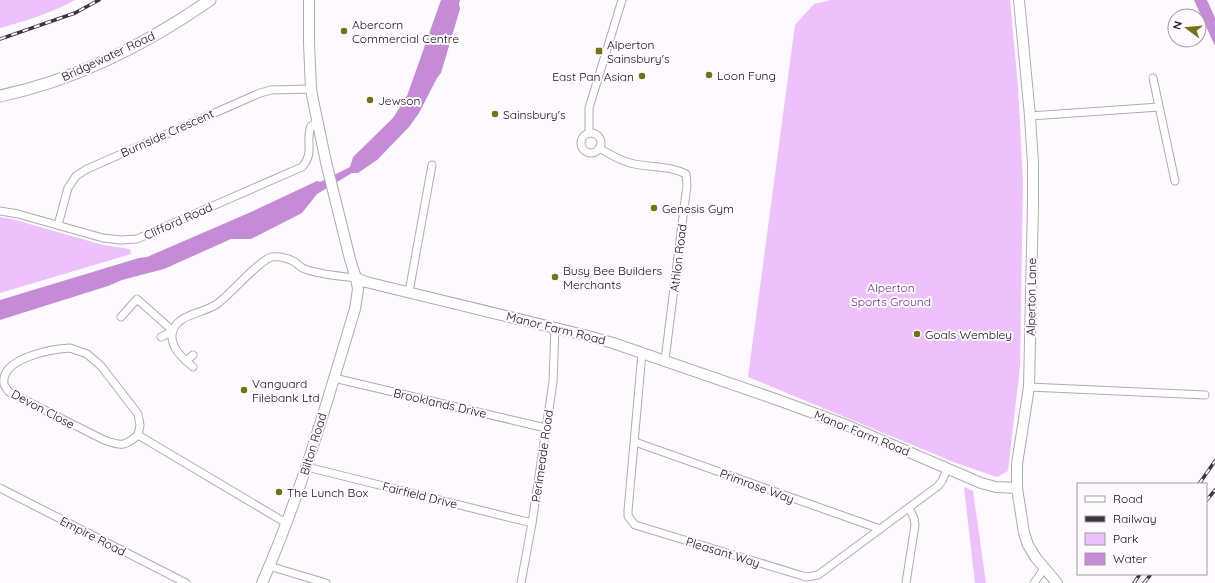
<svg xmlns="http://www.w3.org/2000/svg" width="1215" height="583" viewBox="0 0 1215 583" font-family="Quicksand,sans-serif">
<rect width="100%" height="100%" fill="#fdf9fe"/>
<g fill="#edc1fb">
<path d="M0,0H75C51,13 26,21 0,28Z"/>
<path d="M831,0H1010L1018,87L1023,182L1020,366L1008,471L997,477L956,463L748,377L795,25L814,4Z"/>
<path d="M0,217L12,219L103,245L130,249L131,254L0,293Z"/>
<path d="M964,487L973,491L986,583H975Z"/>
</g>
<g fill="#c58bd7">
<path d="M441,0H460L459,4L460,9L441,73L437,78L419,113L409,127L377,160L358,173H352L317,194L302,213L251,239H231L164,269L122,280L108,286L0,320V300L139,258L147,257L251,212L317,181L320,182L350,167L353,157L393,118L407,96Z"/>
<path d="M1194,0H1207L1215,18V46Z"/>
</g>
<g fill="none" stroke-linecap="round" stroke-linejoin="round">
<g stroke="#b2a9b4" stroke-width="9">
<g id="street">
<path d="M1153,78L1175,181"/>
<path d="M1030,116L1159,107"/>
<path d="M589,133V108L622,0"/>
<circle cx="591" cy="143" r="10"/>
<path d="M599,148C609,154 619,160 630,163C649,168 669,165 686,174L687,185L665,360"/>
<path d="M0,211L18,214L103,238L121,240L137,239L302,167C315,153 305,141 311,126L317,123"/>
<path d="M58,225L68,188L76,176L87,169L260,93L271,90L311,89"/>
<path d="M409,292L432,165"/>
<path d="M121,317L137,299L173,331L161,337"/>
<path d="M70,348L87,354L101,366L138,414L140,425L138,435C124,447 121,446 104,440L9,392C8,390 5,387 4,384C0,358 52,349 70,348Z"/>
<path d="M642,353L628,511V516L635,525L803,576L807,577L818,575L938,486L942,481L947,469"/>
<path d="M186,361L193,355"/>
<path d="M193,367C184,359 171,349 172,335C174,314 203,314 217,304C230,295 260,259 272,257C278,256 287,258 293,261C297,263 301,268 305,269C321,275 340,276 356,278"/>
<path d="M334,378L546,428"/>
<path d="M1029,387L1205,395"/>
<path d="M138,435L286,523"/>
<path d="M635,442L880,529"/>
<path d="M307,467L532,523"/>
<path d="M0,488L186,583"/>
<path d="M269,566L326,583"/>
<path d="M521,583L532,523L553,382L555,327"/>
<path d="M906,583L915,525L914,518L909,508"/>
<path d="M1034,583L1044,569"/>
</g>
</g>
<g stroke="#b2a9b4" stroke-width="12">
<g id="secondary">
<path d="M1019,0L1030,116L1033,164V203L1029,387L1017,464V488L1024,533L1028,545L1036,558L1057,583"/>
<path d="M356,278L366,282L588,336L613,343L778,400L846,425L981,483L996,487L1017,488"/>
<path d="M262,583C301,495 327,401 355,309L358,289L356,278L350,259L326,162L313,100L311,89L309,43V0"/>
</g>
</g>
<g stroke="#b2a9b4" stroke-width="13">
<path id="primary" d="M0,96C76,80 147,44 210,0"/>
</g>
<use href="#street" stroke="#fff" stroke-width="7"/>
<use href="#secondary" stroke="#fff" stroke-width="10"/>
<use href="#primary" stroke="#fff" stroke-width="11"/>
<g stroke="#3a373b" stroke-width="3.5">
<g id="rail">
<path d="M0,39L75,13L99,0"/>
<path d="M1199,484L1215,461"/>
<path d="M1206,501L1215,490"/>
<path d="M1134,583L1140,574"/>
<path d="M1144,583L1151,574"/>
</g>
</g>
<use href="#rail" stroke="#fdf9fe" stroke-width="2" stroke-dasharray="6" stroke-linecap="butt"/>
</g>
<g fill="#747215" stroke="#fdf9fe" stroke-width="1.5">
<circle cx="344" cy="31" r="4"/>
<rect x="595" y="47" width="8" height="8" rx="2"/>
<circle cx="709" cy="75" r="4"/>
<circle cx="642" cy="76" r="4"/>
<circle cx="370" cy="100" r="4"/>
<circle cx="495" cy="114" r="4"/>
<circle cx="654" cy="208" r="4"/>
<circle cx="555" cy="277" r="4"/>
<circle cx="917" cy="334" r="4"/>
<circle cx="244" cy="390" r="4"/>
<circle cx="279" cy="492" r="4"/>
</g>
<g text-anchor="middle" dominant-baseline="central" stroke-width="4" stroke-linejoin="round" paint-order="stroke">
<g font-size="12" fill="#131014" stroke="#fdf9fe" text-anchor="start">
<text x="352" y="24">Abercorn<tspan x="352" dy="14">Commercial Centre</tspan></text>
<text x="607" y="44">Alperton<tspan x="607" dy="14">Sainsbury's</tspan></text>
<text x="717" y="75">Loon Fung</text>
<text x="634" y="76" text-anchor="end">East Pan Asian</text>
<text x="378" y="100">Jewson</text>
<text x="503" y="114">Sainsbury's</text>
<text x="662" y="208">Genesis Gym</text>
<text x="563" y="270">Busy Bee Builders<tspan x="563" dy="14">Merchants</tspan></text>
<text x="925" y="334">Goals Wembley</text>
<text x="252" y="383">Vanguard<tspan x="252" dy="14">Filebank Ltd</tspan></text>
<text x="287" y="492">The Lunch Box</text>
</g>
<g font-size="12" fill="#131014" stroke="#fdf9fe">
<text transform="translate(108 56) rotate(-25)">Bridgewater Road</text>
<text transform="translate(167 133) rotate(-24)">Burnside Crescent</text>
<text transform="translate(178 221) rotate(-24)">Clifford Road</text>
<text transform="translate(678 258) rotate(-83)">Athlon Road</text>
<text transform="translate(1031 297) rotate(-89)">Alperton Lane</text>
<text transform="translate(556 328) rotate(14)">Manor Farm Road</text>
<text transform="translate(440 403) rotate(13)">Brooklands Drive</text>
<text transform="translate(43 409) rotate(28)">Devon Close</text>
<text transform="translate(862 433) rotate(22)">Manor Farm Road</text>
<text transform="translate(313 444) rotate(-73)">Bilton Road</text>
<text transform="translate(542 456) rotate(-82)">Perimeade Road</text>
<text transform="translate(757 486) rotate(20)">Primrose Way</text>
<text transform="translate(420 495) rotate(14)">Fairfield Drive</text>
<text transform="translate(93 536) rotate(27)">Empire Road</text>
<text transform="translate(723 552) rotate(17)">Pleasant Way</text>
</g>
<g font-size="12" fill="#78338d" stroke="#fdf9fe">
<text x="891" y="287">Alperton<tspan x="891" dy="14">Sports Ground</tspan></text>
</g>
</g>
<rect x="1077" y="483" width="130" height="92" fill="#fdf9fe" stroke="#9f9ca0"/>
<rect x="1085" y="496" width="20" height="6" fill="#ffffff" stroke="#9f9ca0"/>
<text x="1113" y="503" font-size="12" fill="#131014">Road</text>
<rect x="1085" y="516" width="20" height="6" fill="#3a373b" stroke="#9f9ca0"/>
<text x="1113" y="523" font-size="12" fill="#131014">Railway</text>
<rect x="1085" y="533" width="20" height="12" fill="#edc1fb" stroke="#9f9ca0"/>
<text x="1113" y="543" font-size="12" fill="#131014">Park</text>
<rect x="1085" y="553" width="20" height="12" fill="#c58bd7" stroke="#9f9ca0"/>
<text x="1113" y="563" font-size="12" fill="#131014">Water</text>
<g transform="translate(1187 28) rotate(286)"><circle r="19" fill="#fdf9fe" stroke="#9f9ca0"/>
<path d="M0-3L7 15L0 10L-7 15Z" fill="#747215"/>
<text y="-6" font-size="11" font-weight="bold" text-anchor="middle" fill="#131014">N</text>
</g>
</svg>
